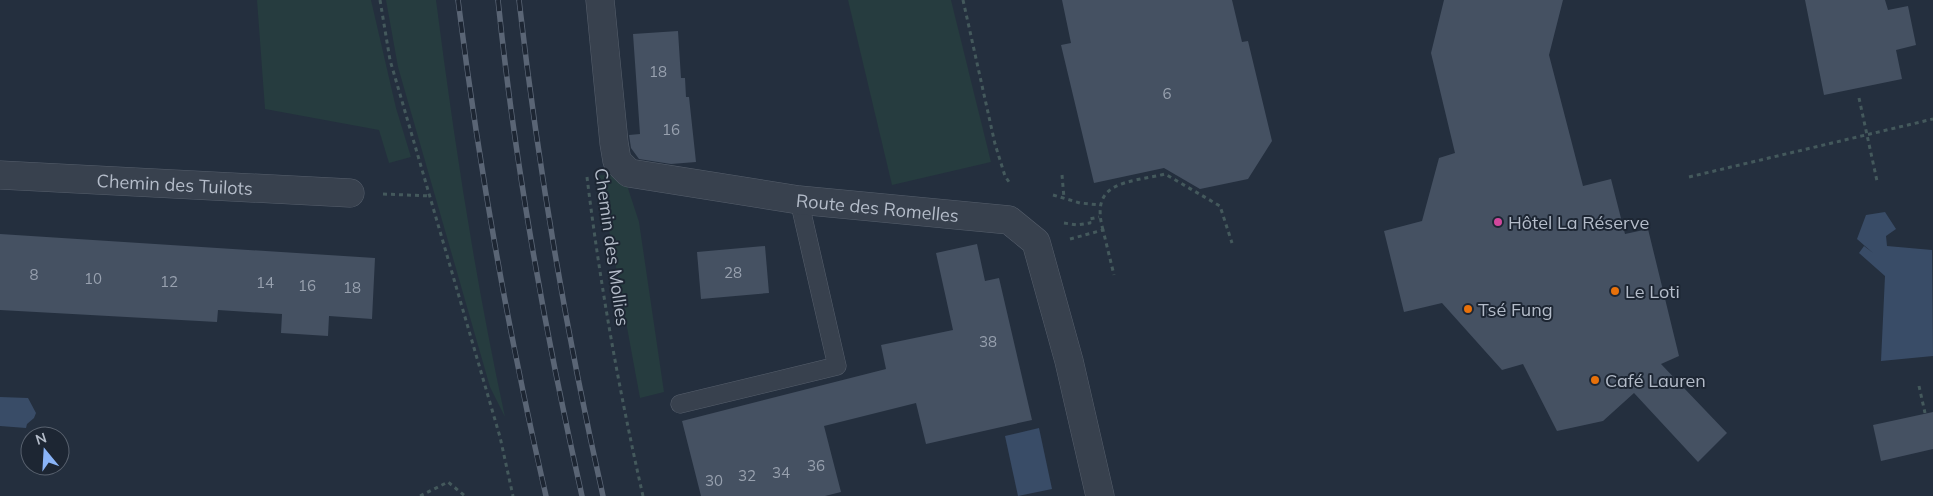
<svg xmlns="http://www.w3.org/2000/svg" width="1933" height="496" viewBox="0 0 1933 496" font-family="Mulish,sans-serif">
<rect width="100%" height="100%" fill="#242f3e"/>
<g fill="#263c3f">
<path d="M257,0H371L396,108L411,157L389,163L379,130L265,109Z"/>
<path d="M386,0H436C454,140 475,279 505,417L490,387L398,67Z"/>
<path d="M848,0H951L991,162L892,185Z"/>
<path d="M599,175L624,176L639,222L664,392L640,398Z"/>
</g>
<g fill="#394c67">
<path d="M1885,212L1896,229L1886,236L1887,246L1932,250L1933,356L1881,361L1885,276L1859,253L1864,246L1873,253L1857,239L1866,215Z"/>
<path d="M0,397L28,398L36,413L34,418L27,424L26,428L0,426Z"/>
<path d="M1039,428L1052,489L1018,496L1005,436Z"/>
</g>
<g fill="#455162">
<path d="M1062,0H1232L1242,42L1248,41L1272,141L1248,179L1200,189L1164,168L1094,183L1061,45L1071,43Z"/>
<path d="M1444,0H1563L1549,55L1583,186L1611,179L1625,234L1648,229L1679,356L1661,364L1727,433L1698,462L1634,393L1603,421L1557,431L1523,364L1502,370L1442,303L1404,312L1384,231L1422,221L1439,158L1455,153L1431,53Z"/>
<path d="M1805,0H1885L1888,10L1908,6L1916,45L1896,50L1902,79L1824,95Z"/>
<path d="M678,31L681,78H685L686,97H689L696,162L671,164L639,159L631,148L629,135L640,134L633,34Z"/>
<path d="M0,234L375,258L372,319L329,316L328,336L281,333L282,314L218,310L217,322L0,310Z"/>
<path d="M977,244L985,281L999,278L1032,420L926,444L916,403L824,426L841,492L825,496H701L682,421L886,369L881,345L953,330L936,253Z"/>
<path d="M765,246L769,293L701,299L697,252Z"/>
<path d="M1933,412V449L1881,461L1873,425Z"/>
</g>
<g fill="none" stroke-linecap="round" stroke-linejoin="round">
<g stroke="#565f6c" stroke-width="19">
<path id="lane" d="M680,404L837,366L799,200"/>
</g>
<g stroke="#565f6c" stroke-width="29">
<g id="street">
<path id="s1" d="M600,0L614,143L617,161L629,173L799,200L1009,220L1036,242L1069,361L1100,496"/>
<path id="s2" d="M0,175L350,193"/>
</g>
</g>
<g stroke="#44595c" stroke-width="3" stroke-dasharray="4 4" stroke-linecap="butt">
<path d="M380,0L390,60L500,437L513,496"/>
<path d="M963,0L995,144L1005,176L1011,185"/>
<path d="M1859,98L1877,181"/>
<path d="M1062,175L1064,198"/>
<path d="M587,177C600,284 619,391 643,496"/>
<path d="M1689,177L1933,119"/>
<path d="M383,194L430,196"/>
<path d="M1053,195L1080,203L1100,205"/>
<path d="M1064,223L1077,225L1090,223L1089,219L1099,217"/>
<path d="M1103,230C1089,180 1129,183 1165,174L1220,206L1232,243"/>
<path d="M1070,239L1103,230L1114,275"/>
<path d="M1919,386L1925,413"/>
<path d="M420,496L448,482L465,496"/>
</g>
<use href="#lane" stroke="#38414e" stroke-width="18"/>
<use href="#street" stroke="#38414e" stroke-width="28"/>
<g stroke="#5a6575" stroke-width="5.5">
<g id="rail">
<path d="M458,0C479,167 508,332 546,496"/>
<path d="M498,0C515,167 545,332 582,496"/>
<path d="M519,0C538,167 566,332 603,496"/>
</g>
</g>
<use href="#rail" stroke="#1d2633" stroke-width="4" stroke-dasharray="11" stroke-linecap="butt"/>
</g>
<circle fill="#d1479c" stroke="#1d2633" stroke-width="2" cx="1498" cy="222" r="5"/>
<g fill="#e8710a" stroke="#1d2633" stroke-width="2">
<circle cx="1615" cy="291" r="5"/>
<circle cx="1468" cy="309" r="5"/>
<circle cx="1595" cy="380" r="5"/>
</g>
<g text-anchor="middle" dominant-baseline="central" stroke-width="4" stroke-linejoin="round" paint-order="stroke">
<g font-size="15" fill="#98a1af">
<text x="658" y="71">18</text>
<text x="1167" y="93">6</text>
<text x="671" y="129">16</text>
<text x="733" y="272">28</text>
<text x="34" y="274">8</text>
<text x="93" y="278">10</text>
<text x="169" y="281">12</text>
<text x="265" y="282">14</text>
<text x="307" y="285">16</text>
<text x="352" y="287">18</text>
<text x="988" y="341">38</text>
<text x="816" y="465">36</text>
<text x="781" y="472">34</text>
<text x="747" y="475">32</text>
<text x="714" y="480">30</text>
</g>
<g font-size="18" fill="#b4bcc9" stroke="#1d2633">
<text stroke="none"><textPath href="#s2" startOffset="175">Chemin des Tuilots</textPath></text>
<text stroke="none"><textPath href="#s1" startOffset="430">Route des Romelles</textPath></text>
<text transform="translate(612 247) rotate(82)">Chemin des Mollies</text>
</g>
<g font-size="18" fill="#b4bcc9" stroke="#1d2633" text-anchor="start">
<text x="1508" y="222">Hôtel La Réserve</text>
<text x="1625" y="291">Le Loti</text>
<text x="1478" y="309">Tsé Fung</text>
<text x="1605" y="380">Café Lauren</text>
</g>
</g>
<g transform="translate(45 451) rotate(342)"><circle r="24" fill="#1d2633" stroke="#59626f"/>
<path d="M0-4L9 19L0 12L-9 19Z" fill="#8ab4f8"/>
<text y="-8" font-size="14" font-weight="bold" text-anchor="middle" fill="#b4bcc9">N</text>
</g>
</svg>
